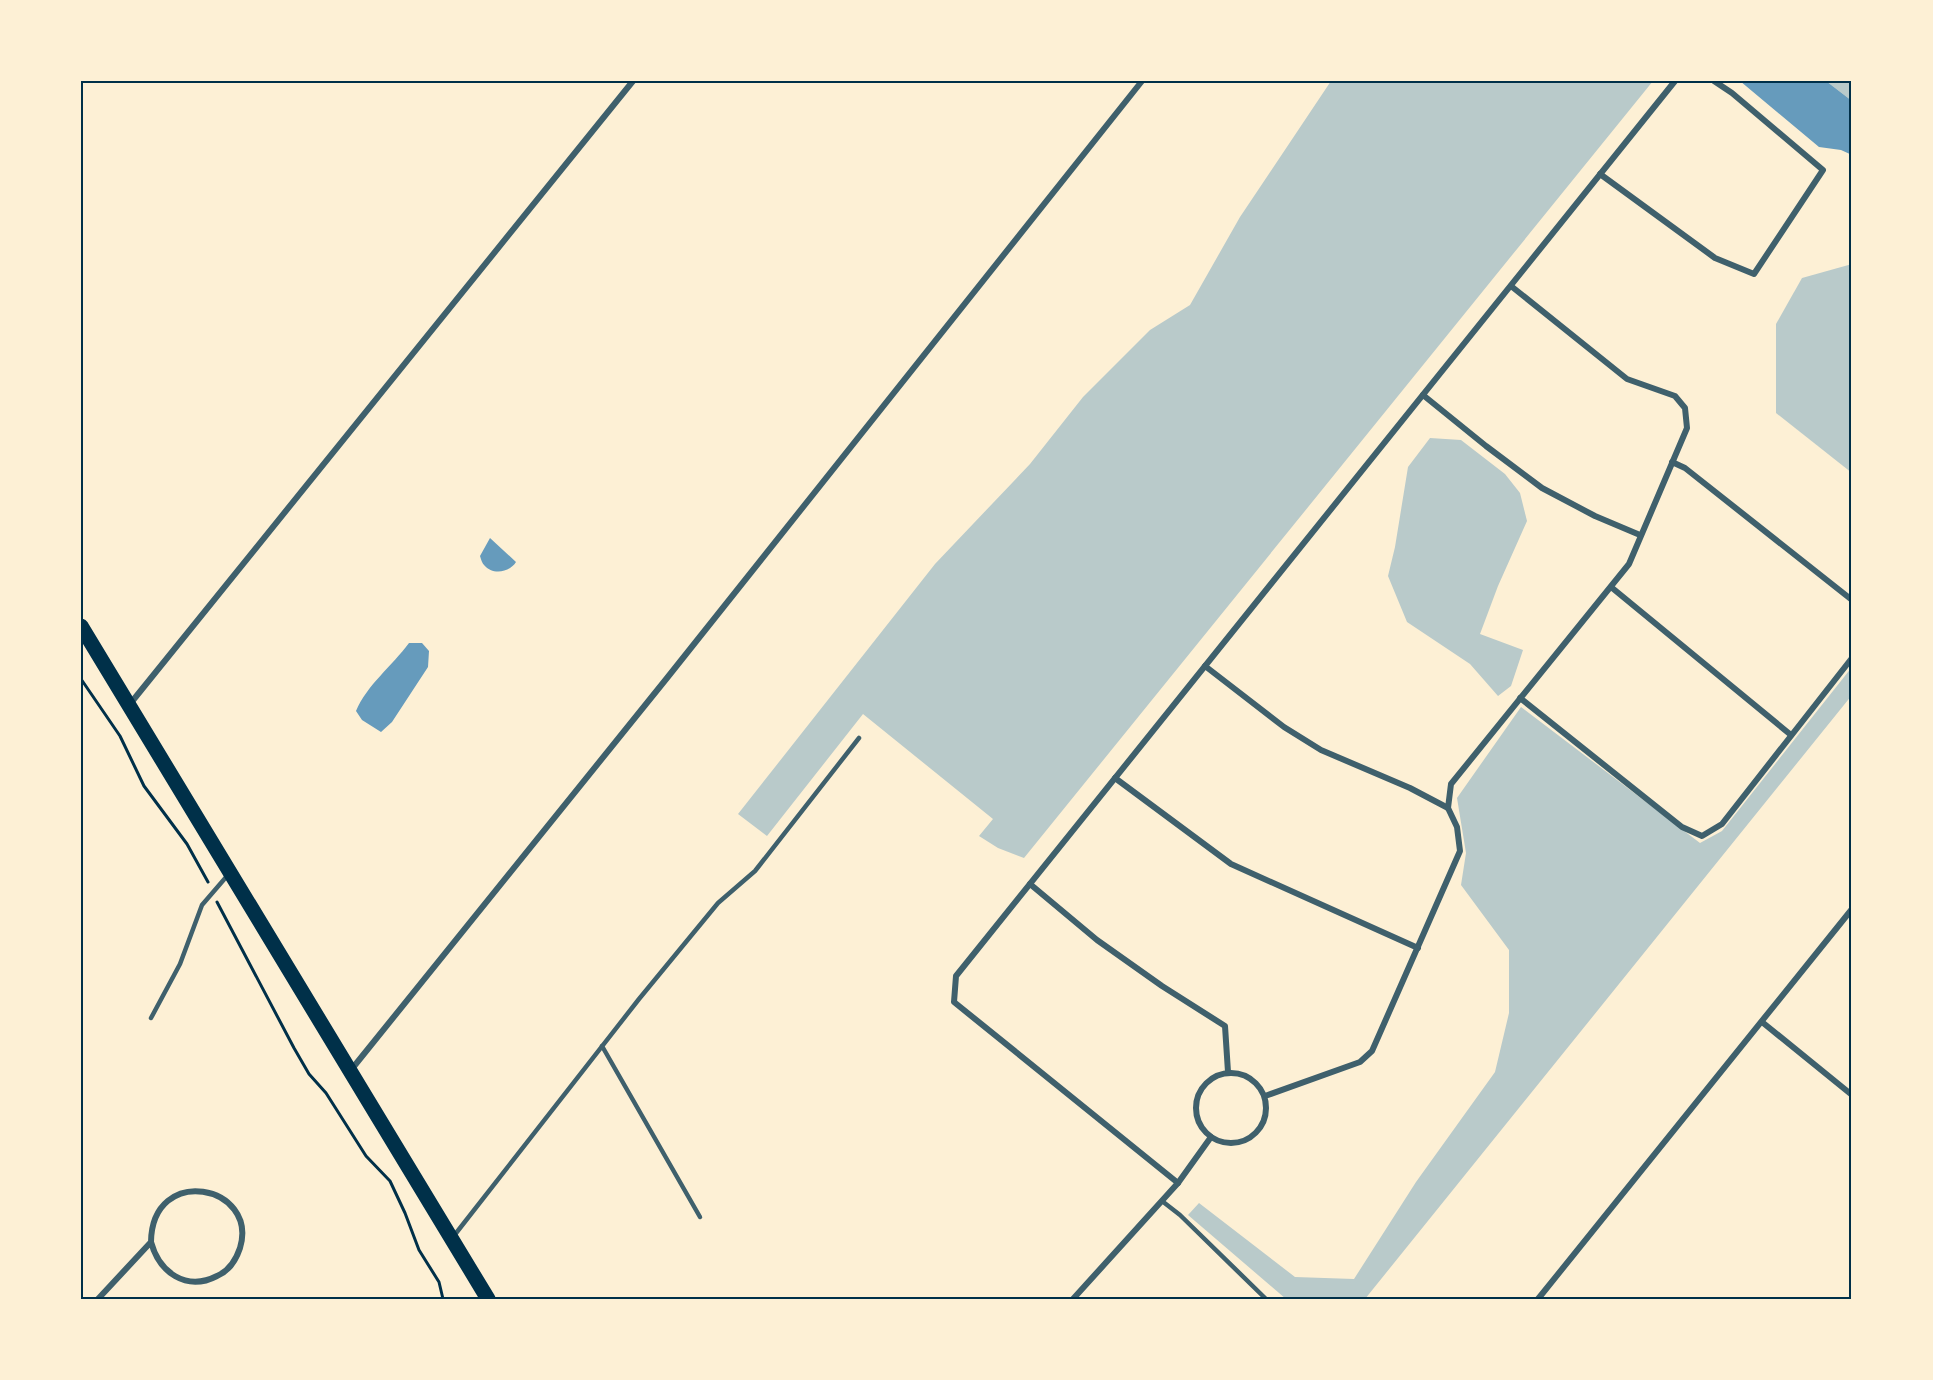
<svg xmlns="http://www.w3.org/2000/svg" width="1933" height="1380" viewBox="0 0 1933 1380" font-family="Poppins,sans-serif">
<rect width="100%" height="100%" fill="#fdf0d5"/>
<g fill="#b9caca">
<path d="M1331,81H1653L1024,858L998,848L979,836L993,819L863,714L767,836L738,814L935,564L1030,464L1083,397L1150,330L1190,305L1240,217Z"/>
<path d="M1826,81H1850L1852,82V101Z"/>
<path d="M1852,264V473L1776,413V324L1802,278Z"/>
<path d="M1430,438L1461,440L1505,474L1520,493L1527,521L1498,586L1480,634L1523,650L1511,686L1498,696L1470,664L1407,622L1388,576L1395,547L1408,467Z"/>
<path d="M1852,667V695L1365,1299H1286L1188,1215L1199,1203L1295,1277L1354,1279L1416,1182L1495,1072L1509,1013V950L1461,885L1466,853L1457,798L1521,707L1700,843L1722,831Z"/>
</g>
<g fill="#669bbc">
<path d="M1740,81H1826L1852,101V155L1841,150L1819,147Z"/>
<path d="M490,538L516,562C510,572 493,576 484,565C482,563 481,559 480,556Z"/>
<path d="M409,643H422L429,651L428,667L392,722L381,732L362,720L356,711C367,685 392,666 409,643Z"/>
</g>
<g fill="none" stroke-linecap="round" stroke-linejoin="round">
<g stroke="#003049" stroke-width="3">
<path d="M81,679L120,736L144,786L187,844L208,882"/>
<path d="M217,902L294,1048L309,1074L326,1093L366,1156L390,1181L405,1213L419,1250L439,1282L443,1299"/>
</g>
<g stroke="#3f606c" stroke-width="4.5">
<path d="M151,1018L180,964L202,905L227,876"/>
<path d="M602,1046L700,1217"/>
<path d="M1162,1201L1180,1215L1266,1299"/>
<path d="M453,1237L639,999L718,903L755,871L859,738"/>
</g>
<g stroke="#3f606c" stroke-width="6">
<path d="M1600,174L1715,258L1754,274L1823,170L1732,93L1714,81"/>
<path d="M1423,395L1486,446L1542,488L1595,516L1640,535"/>
<path d="M1672,462L1685,468L1852,600"/>
<path d="M1611,587L1791,735"/>
<path d="M1205,666L1284,727L1321,750L1410,788L1448,808L1457,827L1460,851L1372,1051L1360,1062L1265,1096"/>
<path d="M1520,698L1682,827L1702,836L1722,824L1852,658"/>
<path d="M130,704L633,81"/>
<path d="M1115,778L1231,864L1418,948"/>
<path d="M1448,808L1451,784L1629,564L1687,428L1685,408L1675,396L1627,379L1511,286"/>
<path d="M1030,884L1097,940L1162,986L1225,1026L1228,1072"/>
<path d="M1762,1022L1852,1095"/>
<path d="M351,1070L667,678L1142,81"/>
<circle cx="1231" cy="1108" r="35"/>
<path d="M1178,1183L954,1002L956,976L1675,81"/>
<path d="M98,1299L151,1242C152,1163 259,1185 240,1248C236,1260 229,1271 217,1276C186,1292 159,1272 151,1242"/>
<path d="M1073,1299L1178,1183L1211,1137"/>
<path d="M1538,1299L1852,909"/>
</g>
<path stroke="#003049" stroke-width="15" d="M81,626L488,1299"/>
</g>
<rect width="1933" height="1380" fill="none" stroke="#fdf0d5" stroke-width="165"/>
<rect x="82" y="82" width="1768" height="1216" fill="none" stroke="#003049" stroke-width="2"/>
</svg>
